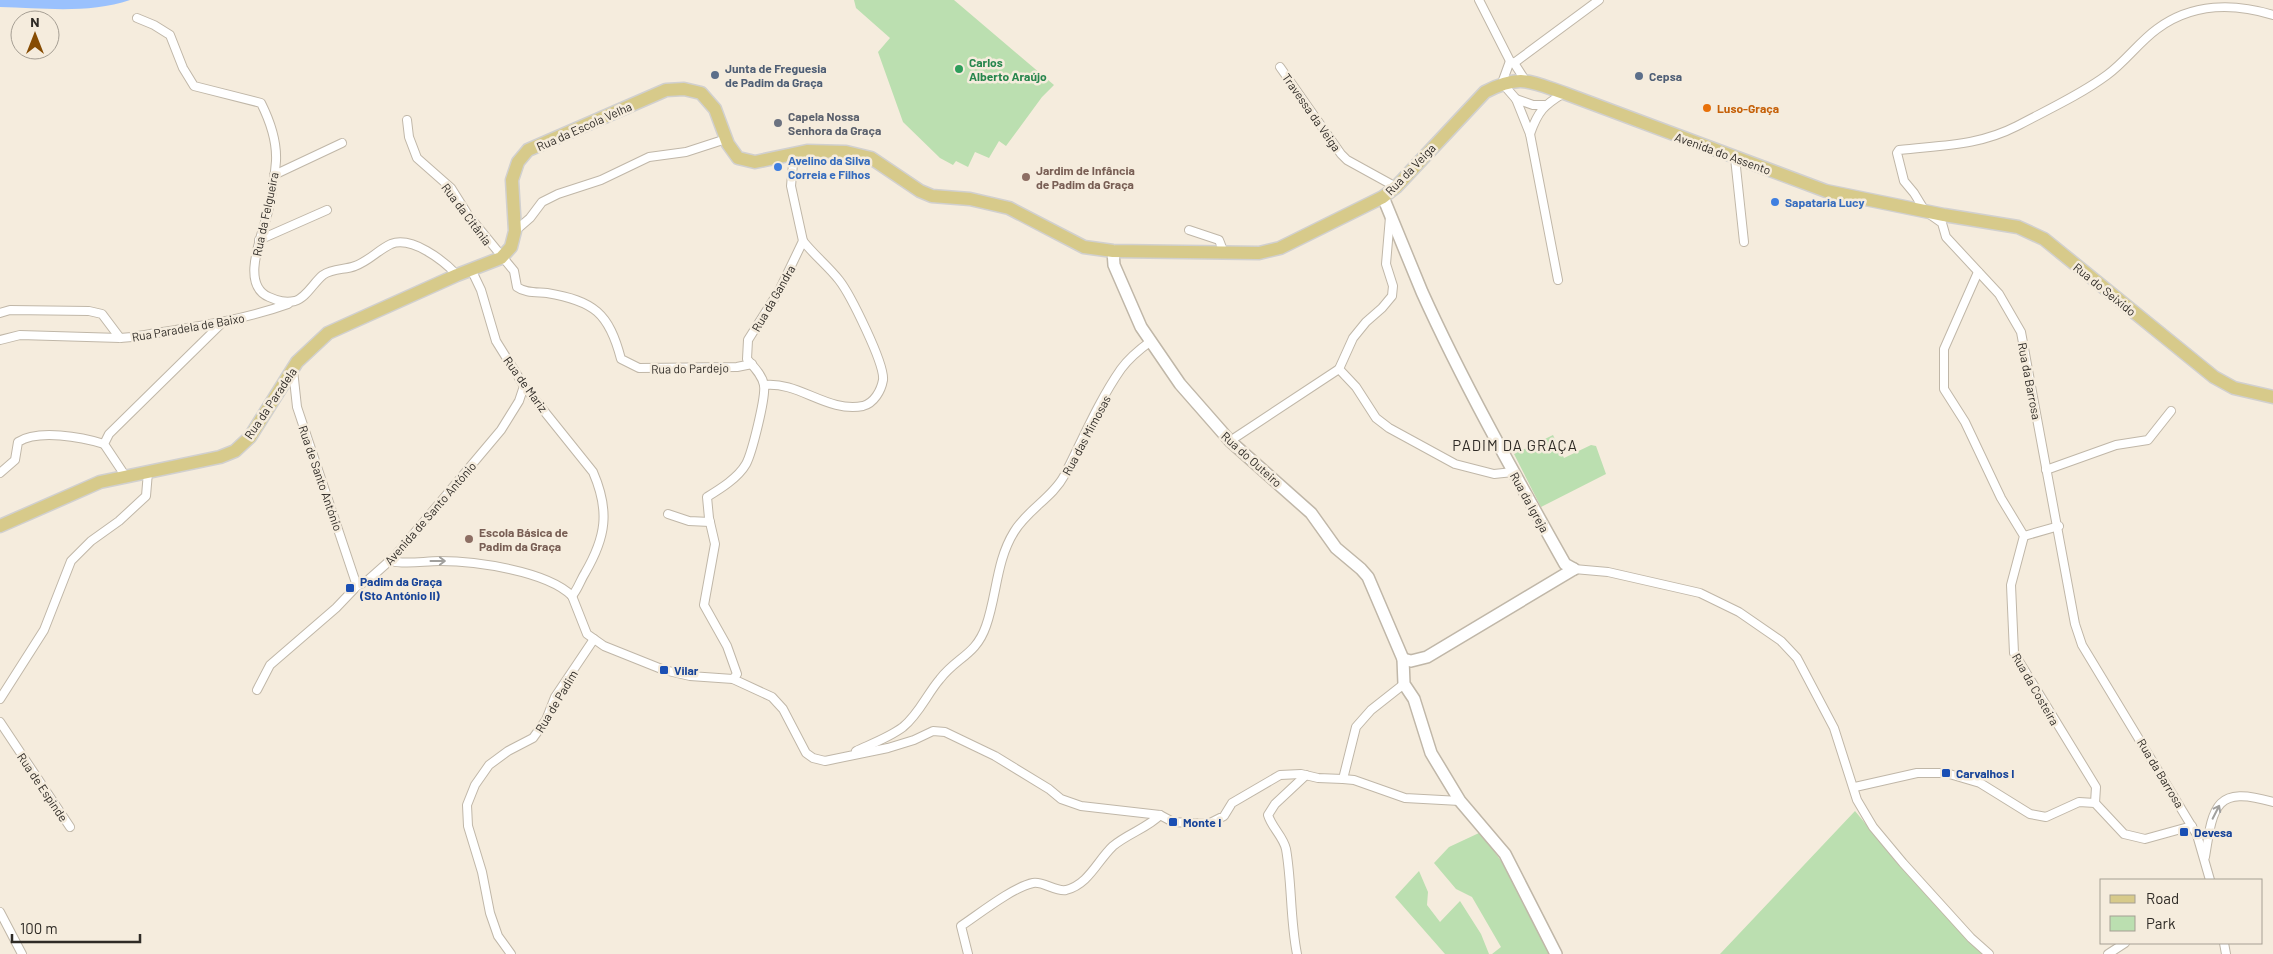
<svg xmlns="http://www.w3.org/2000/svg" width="2273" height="954" viewBox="0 0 2273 954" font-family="Barlow,sans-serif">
<rect width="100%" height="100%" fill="#f5ecdd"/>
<g fill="#bbdfb0">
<path d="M854,0H954L1054,85L1042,97L1006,146L999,141L989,158L975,152L968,167L956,161L953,165L940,158L903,122L878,52L890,38L856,8Z"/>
<path d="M1553,435L1564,458L1591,445L1596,446L1606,474L1541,507L1514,454Z"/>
<path d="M1855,811L1889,852L1982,954H1720Z"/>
<path d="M1479,833C1511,868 1531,912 1553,954H1492L1501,947L1472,897L1456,889L1434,863L1449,847Z"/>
<path d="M1419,871L1428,892L1427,905L1440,922L1460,901L1481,934L1489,954H1445L1395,897Z"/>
</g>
<path fill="#9ac1fd" d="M0,0H130C89,14 42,8 0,7Z"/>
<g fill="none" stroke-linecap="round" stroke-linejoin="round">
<g stroke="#c0b7a8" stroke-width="10">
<g id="street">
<path d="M1479,0L1510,61L1514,63L1525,80"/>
<path d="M137,18L154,25L170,35L183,68L194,86L261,103C270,121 277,141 276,161C275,176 272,192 269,207C265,230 238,284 269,297C278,301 285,303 295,301C306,298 314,282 323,275C333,268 345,270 355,266C369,261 378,250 391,244C412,236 443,260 457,275"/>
<path d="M1510,61L1502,83L1516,99L1530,134L1558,280"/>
<path d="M1514,63L1599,0"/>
<path d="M1280,67L1341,154L1347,160L1396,187"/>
<path d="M1516,99L1533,105H1544"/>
<path d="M407,120L409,137L417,158L451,188L468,215L514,271L517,287C525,293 536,292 547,293C594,301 609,313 621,359L639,368L737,367L752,364"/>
<path d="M1530,134C1538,111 1544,105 1564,93"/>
<path d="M1735,158L1744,242"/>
<path d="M274,175L342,143"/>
<path d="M1390,217L1386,264L1393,286L1392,296L1382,308L1366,322L1353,338L1339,369L1356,387L1376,418L1389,428L1455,464L1494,474L1513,472"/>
<path d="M1189,230L1219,240L1224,253"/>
<path d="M515,231L530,218L542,202L558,194L601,180L649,157L686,152L726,139"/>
<path d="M259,240L327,210"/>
<path d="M471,269L481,290L496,341L524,386L593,472C610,511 606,537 585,573C580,581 578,589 572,596"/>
<path d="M1978,272L1944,349V389L1965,422L2001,498L2024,536L2011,585L2014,653L2096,787L2095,803"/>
<path d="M0,313L10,310L89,311L102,314L120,338"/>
<path d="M0,340L20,335L120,338L132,337C185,328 238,322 288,304"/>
<path d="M293,370L297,407L357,586"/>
<path d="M764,385C799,381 827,413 863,406C874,403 881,391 883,380C885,364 850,294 839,280C828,266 814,255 803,241"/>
<path d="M1230,441L1339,369"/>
<path d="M2046,470L2116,445L2148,440L2171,411"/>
<path d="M0,473L15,460L18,442C38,429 82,437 104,444"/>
<path d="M126,477L104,444L109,434L223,322"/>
<path d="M668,514L689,521L710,522"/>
<path d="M2024,536L2059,526"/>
<path d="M390,561C406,565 424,561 440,561C475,561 547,571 572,596"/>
<path d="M1574,569L1608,572L1700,593L1739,612L1781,641L1797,658L1834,728L1857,800L1873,827L1903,863L1971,938L1989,954"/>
<path d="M572,596L587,634L604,646L664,670L690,676L733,679L772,697L783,709L806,753L813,758L825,761L888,748L914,740L933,731L945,732L995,756L1049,789L1061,799L1081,806L1160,815L1173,822L1208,824L1224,816L1232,803L1280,775L1301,774L1318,778L1343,779L1354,780L1405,798L1460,801"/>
<path d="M733,679L737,674L727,646L704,605L715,544L709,518L707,497C720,489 738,478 746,464C752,453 766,397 764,385C762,375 754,367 747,359L748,340L779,291L803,241L791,186L794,153"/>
<path d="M257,690L270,665L336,608L357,586L368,580L395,556L501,430L519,401L524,386"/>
<path d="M0,699L44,630L71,561L91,541L119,521L146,496L148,472"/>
<path d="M0,722L70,827"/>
<path d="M856,751C871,744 890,737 903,727C919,714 927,694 940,679C957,657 976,655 986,626C997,595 996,561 1014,532C1027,510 1053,497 1064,476C1082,441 1098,402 1121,369C1129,358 1140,349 1151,341"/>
<path d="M1343,779L1356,727L1371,710L1404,684"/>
<path d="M1855,787L1917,773H1946L1980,783L2030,814L2046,817L2079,802L2095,803L2124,834L2145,839L2192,826"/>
<path d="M2205,857C2213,806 2215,785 2273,802"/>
<path d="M2210,880L2197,835L2082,645L2075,624L2021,332L1999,294L1946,237L1942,223L1925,211L1914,193L1904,181L1897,153L1899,150C1942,145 1978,146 2017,126C2047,110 2080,95 2107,75C2125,62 2139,42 2157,29C2192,3 2234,3 2273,15"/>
<path d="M0,912L22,954"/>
<path d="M2224,943L2226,954"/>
<path d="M511,954L498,936L490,913L482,872L468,826L467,805L475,785L489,765L508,751L533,738L546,720L555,697L594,639"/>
<path d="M968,954L961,926C979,914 1013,887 1033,883C1043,881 1056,892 1066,890C1089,884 1097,861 1113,846C1127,834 1149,827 1160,815"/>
<path d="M1297,954C1290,919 1292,883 1286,849C1283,836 1272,828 1268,815L1275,804L1306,775"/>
<path d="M2108,954L2125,943"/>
</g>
</g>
<g stroke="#c0b7a8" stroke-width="14">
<g id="secondary">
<path d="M1383,197C1396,229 1409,261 1422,292C1464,385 1515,475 1565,564L1574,569"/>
<path d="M1113,251L1114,265L1141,327L1180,384L1230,441L1311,513L1336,548L1361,569L1368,577L1403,659L1404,684L1414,699L1431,753L1460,801L1505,854L1556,954"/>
<path d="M1403,659L1411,661L1427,657L1574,569"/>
</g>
</g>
<g stroke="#d1d0cf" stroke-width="15">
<path id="primary" d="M0,526L100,482L220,457L235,451L250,437L297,362L328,333L457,275L501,258L511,247L515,231L512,180L518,162L528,150L666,90L684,89L701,93L715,109L728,144L738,158L755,162L807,151L846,152L871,158L920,191L932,196L970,199L1009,208L1084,247L1113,251L1259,253L1280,248L1383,197L1396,187L1485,92C1520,74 1529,81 1564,93L1826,191L1944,215L2018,227L2044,239L2214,377L2234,388L2273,397"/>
</g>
<use href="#street" stroke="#fff" stroke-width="8"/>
<use href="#secondary" stroke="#fff" stroke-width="11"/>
<use href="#primary" stroke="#d7ca8a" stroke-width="12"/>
</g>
<defs><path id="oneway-shaft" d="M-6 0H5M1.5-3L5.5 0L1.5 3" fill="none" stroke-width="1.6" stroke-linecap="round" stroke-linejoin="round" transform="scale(1.25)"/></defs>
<g stroke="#a1a09d">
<use href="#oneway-shaft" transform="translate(438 561)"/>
<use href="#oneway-shaft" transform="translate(2216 812) rotate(-63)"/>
</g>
<circle fill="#2e9e5b" stroke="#f5ecdd" stroke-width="2" cx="959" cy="69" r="5"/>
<g fill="#5c6f8a" stroke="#f5ecdd" stroke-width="2">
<circle cx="715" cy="75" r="5"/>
<circle cx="1639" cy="76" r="5"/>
</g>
<circle fill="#e8710a" stroke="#f5ecdd" stroke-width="2" cx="1707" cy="108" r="5"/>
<circle fill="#6b7280" stroke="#f5ecdd" stroke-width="2" cx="778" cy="123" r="5"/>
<g fill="#3f7fe0" stroke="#f5ecdd" stroke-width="2">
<circle cx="778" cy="167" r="5"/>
<circle cx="1775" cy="202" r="5"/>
</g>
<g fill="#8d6e63" stroke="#f5ecdd" stroke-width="2">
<circle cx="1026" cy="177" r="5"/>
<circle cx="469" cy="539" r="5"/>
</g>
<g fill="#1a4fb4" stroke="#f5ecdd" stroke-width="2">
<rect x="345" y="583" width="10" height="10" rx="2.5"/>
<rect x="659" y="665" width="10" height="10" rx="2.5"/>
<rect x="1941" y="768" width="10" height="10" rx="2.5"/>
<rect x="1168" y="817" width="10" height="10" rx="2.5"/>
<rect x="2179" y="827" width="10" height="10" rx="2.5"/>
</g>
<g text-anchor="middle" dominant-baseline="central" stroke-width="5" stroke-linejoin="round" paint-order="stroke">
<g font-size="12" font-weight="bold" fill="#27864d" stroke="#f5ecdd" text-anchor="start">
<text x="969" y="62">Carlos<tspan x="969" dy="14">Alberto Araújo</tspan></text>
</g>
<g font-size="12" font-weight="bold" fill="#4e5e75" stroke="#f5ecdd" text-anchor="start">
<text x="725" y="68">Junta de Freguesia<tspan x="725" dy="14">de Padim da Graça</tspan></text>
<text x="1649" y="76">Cepsa</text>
</g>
<g font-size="12" font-weight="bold" fill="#c56008" stroke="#f5ecdd" text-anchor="start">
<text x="1717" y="108">Luso-Graça</text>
</g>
<g font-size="12" fill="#2f2b26" stroke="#f5ecdd">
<text transform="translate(1312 112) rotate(55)">Travessa da Veiga</text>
<text transform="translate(584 126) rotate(-24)">Rua da Escola Velha</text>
<text transform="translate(1723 153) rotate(20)">Avenida do Assento</text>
<text transform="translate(1410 169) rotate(-46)">Rua da Veiga</text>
<text transform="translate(265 214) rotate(-78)">Rua da Felgueira</text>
<text transform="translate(467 214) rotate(53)">Rua da Citânia</text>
<text transform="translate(2105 289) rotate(39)">Rua do Seixido</text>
<text transform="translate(773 298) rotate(-60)">Rua da Gandra</text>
<text transform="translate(188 327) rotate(-10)">Rua Paradela de Baixo</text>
<text transform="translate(690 368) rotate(-1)">Rua do Pardejo</text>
<text transform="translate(2030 381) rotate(79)">Rua da Barrosa</text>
<text transform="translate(526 384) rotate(54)">Rua de Mariz</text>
<text transform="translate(270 403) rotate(-56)">Rua da Paradela</text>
<text transform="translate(1086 435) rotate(-62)">Rua das Mimosas</text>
<text transform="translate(1252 459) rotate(42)">Rua do Outeiro</text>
<text transform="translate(321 478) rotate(71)">Rua de Santo António</text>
<text transform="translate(1530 502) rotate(61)">Rua da Igreja</text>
<text transform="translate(430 513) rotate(-49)">Avenida de Santo António</text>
<text transform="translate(2036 689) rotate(60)">Rua da Costeira</text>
<text transform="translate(556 701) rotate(-59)">Rua de Padim</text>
<text transform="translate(2161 773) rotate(59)">Rua da Barrosa</text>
<text transform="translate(43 787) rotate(56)">Rua de Espinde</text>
</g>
<g font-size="12" font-weight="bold" fill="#5b616d" stroke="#f5ecdd" text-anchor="start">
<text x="788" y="116">Capela Nossa<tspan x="788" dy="14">Senhora da Graça</tspan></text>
</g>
<g font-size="12" font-weight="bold" fill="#366cbe" stroke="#f5ecdd" text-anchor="start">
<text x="788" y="160">Avelino da Silva<tspan x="788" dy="14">Correia e Filhos</tspan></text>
<text x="1785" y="202">Sapataria Lucy</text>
</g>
<g font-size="12" font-weight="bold" fill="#785e54" stroke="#f5ecdd" text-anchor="start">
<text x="1036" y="170">Jardim de Infância<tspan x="1036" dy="14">de Padim da Graça</tspan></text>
<text x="479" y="532">Escola Básica de<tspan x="479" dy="14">Padim da Graça</tspan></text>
</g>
<g font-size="12" font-weight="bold" fill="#164399" stroke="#f5ecdd" text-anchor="start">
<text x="360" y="581">Padim da Graça<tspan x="360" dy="14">(Sto António II)</tspan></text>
<text x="674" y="670">Vilar</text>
<text x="1956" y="773">Carvalhos I</text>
<text x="1183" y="822">Monte I</text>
<text x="2194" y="832">Devesa</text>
</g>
<g font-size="15" letter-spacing="1" fill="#2f2b26" stroke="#f5ecdd">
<text x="1515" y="445">PADIM DA GRAÇA</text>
</g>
</g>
<rect x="2100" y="879" width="162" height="65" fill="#f5ecdd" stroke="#a69f94"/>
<rect x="2110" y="895" width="25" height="8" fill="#d7ca8a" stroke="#a69f94"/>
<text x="2146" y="904" font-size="15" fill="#2f2b26">Road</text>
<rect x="2110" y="916" width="25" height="15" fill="#bbdfb0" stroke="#a69f94"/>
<text x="2146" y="929" font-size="15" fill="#2f2b26">Park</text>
<g transform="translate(35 35)"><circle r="24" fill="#f5ecdd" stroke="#a69f94"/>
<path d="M0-4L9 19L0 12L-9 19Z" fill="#864c03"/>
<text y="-8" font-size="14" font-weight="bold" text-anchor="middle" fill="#2f2b26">N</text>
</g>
<path d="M12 934v8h128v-8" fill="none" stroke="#2f2b26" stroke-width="2.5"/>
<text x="20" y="934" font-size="15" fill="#2f2b26" stroke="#f5ecdd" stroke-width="4" paint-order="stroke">100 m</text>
</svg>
